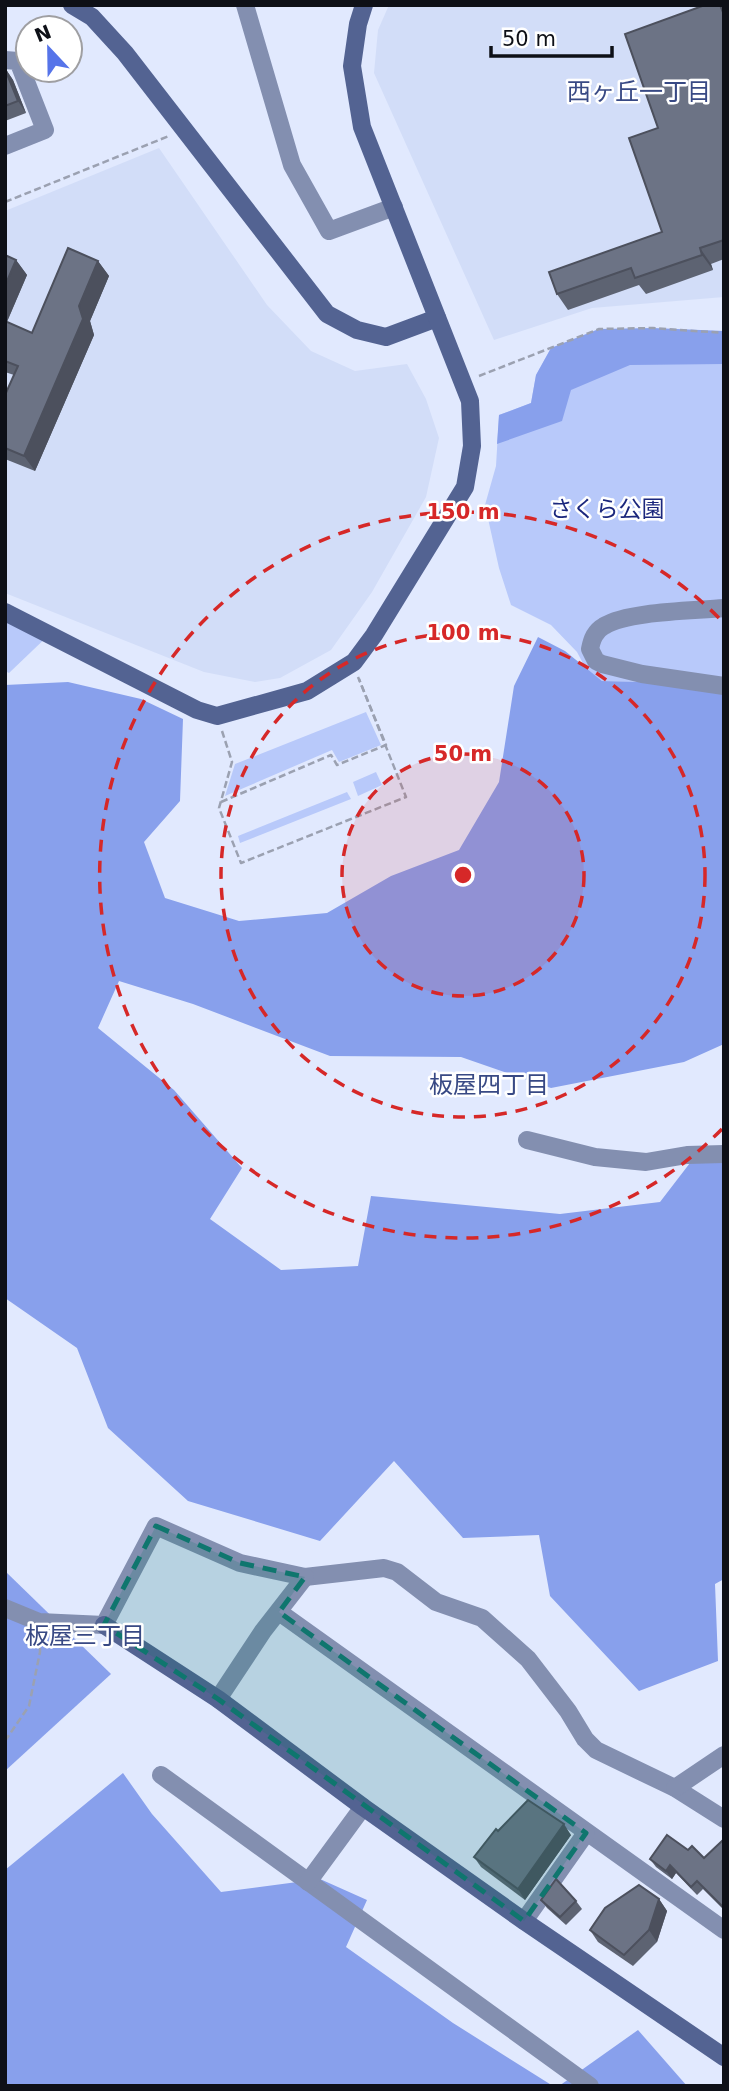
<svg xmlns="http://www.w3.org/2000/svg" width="729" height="2091" viewBox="0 0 729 2091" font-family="'DejaVu Sans','Noto Sans JP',sans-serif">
<rect width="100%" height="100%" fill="#e1e9fe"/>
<g fill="#d2ddf8">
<path d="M389,5H724V297L592,308L494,340L374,73L378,30Z"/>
<path d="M159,148L267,305L311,351L355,371L407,364L426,399L439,438L426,497L372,592L331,650L280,678L255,682L204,672L5,593V211Z"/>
</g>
<g fill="#b8c9fa">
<path d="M599,329L724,333V689L686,683L602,681L586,669L577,652L551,625L511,605L499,568L485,505L496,466L499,415L531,403L536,375L551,348Z"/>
<path d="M5,611L54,630L9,673L5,671Z"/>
<path d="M366,712L381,745L339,762L332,750L225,796L235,764Z"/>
<path d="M376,772L382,785L358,796L353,782Z"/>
<path d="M347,792L351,799L240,843L238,836Z"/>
</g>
<g fill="#88a0ec">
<path d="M653,328L724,331V364L630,365L571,390L562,421L497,444L499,415L531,403L536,375L551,348L599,329Z"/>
<path d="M538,637L565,651L602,681L686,683L724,689V1044L684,1062L551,1088L461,1057L330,1056L193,1004L119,981L98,1028L174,1090L242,1168L210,1219L281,1270L358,1266L371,1196L560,1214L660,1202L703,1146L724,1159V1579L715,1584L718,1661L639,1691L550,1596L539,1535L463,1538L394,1461L320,1541L188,1501L108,1428L77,1348L5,1298V685L68,682L141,699L183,719L180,801L144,842L165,898L239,921L327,913L391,876L459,850L499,782L514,686Z"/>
<path d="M5,1571L111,1674L5,1771Z"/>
<path d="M123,1773L152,1814L221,1892L320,1879L367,1900L346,1947L453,2023L553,2086H5V1870Z"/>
<path d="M638,2030L687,2086H559Z"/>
</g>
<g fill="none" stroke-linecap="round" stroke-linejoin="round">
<g stroke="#9ba1b1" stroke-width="2.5" stroke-dasharray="7 3.5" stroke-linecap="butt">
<path d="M5,202L169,136"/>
<path d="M479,376L599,329L653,328L724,333"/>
<path d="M222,731L232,762L219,808L241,863L406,797L359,679"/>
<path d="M221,802L331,755L337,765L386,745L358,677"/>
<path d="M5,1741L29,1706L40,1652V1640"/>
</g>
<g stroke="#838fb0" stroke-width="18">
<path d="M245,5L292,165L329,231L394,207"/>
<path d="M5,60L18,61L45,130L5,146"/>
<path d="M724,608C694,611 628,611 604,626C595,631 592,639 590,649L596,661L602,664L642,674L724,686"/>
<path d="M527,1140L595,1157L646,1162L687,1155L724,1154"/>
<path d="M5,1608L39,1622L104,1625L156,1526L240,1563L305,1577L384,1568L397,1572L436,1602L482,1618L528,1659L568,1711L585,1739L596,1750L675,1788L724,1819"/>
<path d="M279,1612L724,1930"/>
<path d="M218,1699L263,1631L305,1577"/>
<path d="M161,1775L590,2086"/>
<path d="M675,1788L724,1755"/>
<path d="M308,1882L363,1807"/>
<path d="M524,1921L586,1833"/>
</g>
<g stroke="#536392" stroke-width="18">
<path d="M72,5L92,17L125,53L327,314L357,330L386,337L437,318"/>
<path d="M5,612L197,710L217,716L307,691L354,662L374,635L465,487L472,446L470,401L362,127L352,66L358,24L364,5"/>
<path d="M104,1625L218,1699L363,1807L524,1921L724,2057"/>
</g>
</g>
<g fill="#5d6372">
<path d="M724,8V259L711,264L713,270L646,294L639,285L568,310L557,294L662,232L658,128Z"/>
<path d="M5,68L13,80L26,113L5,121Z"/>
<path d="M5,255L16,260L27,275L7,322L32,333L98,261L109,276L90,321L94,335L35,471L5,459V395L14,375L5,372Z"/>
<path d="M498,1831L571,1835L525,1900L481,1867L474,1857Z"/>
<path d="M724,1839V1910L703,1889L697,1895L676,1873L672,1879L656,1867L650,1859L688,1850L704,1858Z"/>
<path d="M659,1899L667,1911L657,1942L633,1966L598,1942L590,1930Z"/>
<path d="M541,1900L576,1901L582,1909L566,1925L547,1908Z"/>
</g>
<g fill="#4c505d">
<path d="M5,68L13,80L26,113L18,101Z"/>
<path d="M700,248L711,264L713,270L702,255Z"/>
<path d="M16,260L27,275L5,326V286Z"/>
<path d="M98,261L109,276L90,321L94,335L35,471L24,456L79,306Z"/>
<path d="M564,1824L571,1835L525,1900L518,1889Z"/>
<path d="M670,1865L676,1873L672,1879L666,1871Z"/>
<path d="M659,1899L667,1911L657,1942L649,1930Z"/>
</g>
<g fill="#6c7385" stroke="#4c505d" stroke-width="2">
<path d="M705,5H720L724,15V240L700,248L702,255L635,278L631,268L557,294L549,272L662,232L629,138L658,128L625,34Z"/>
<path d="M5,69L18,101L5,106Z"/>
<path d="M68,248L98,261L79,306L83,319L24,456L5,448V395L18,366L5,361V321L32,333Z"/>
<path d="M5,255L16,260L5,286Z"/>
<path d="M528,1800L564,1824L518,1889L474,1857L496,1829L498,1831Z"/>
<path d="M667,1835L688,1850L692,1846L704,1858L724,1839V1908L697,1881L691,1887L670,1865L666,1871L650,1859Z"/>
<path d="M556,1879L576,1901L560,1917L541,1900Z"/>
<path d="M639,1885L659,1899L649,1930L624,1955L590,1930L605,1908Z"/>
</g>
<path fill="#0f766e" fill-opacity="0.2" stroke="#0f766e" stroke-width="5" stroke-dasharray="14 9" stroke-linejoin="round" d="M156,1526L240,1563L305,1577L279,1612L586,1833L524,1921L218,1699L104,1625Z"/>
<circle cx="463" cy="875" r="121" fill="#d62828" fill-opacity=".12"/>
<g fill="none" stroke="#d62828" stroke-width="3.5" stroke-dasharray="12 9">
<circle cx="463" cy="875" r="121"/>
<circle cx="463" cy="875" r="242"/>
<path d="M722 1129A363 363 0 1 1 722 621"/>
</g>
<g text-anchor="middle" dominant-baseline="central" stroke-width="5" stroke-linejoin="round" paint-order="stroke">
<g font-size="23" fill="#1b277d" stroke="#fff">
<text x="607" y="509">さくら公園</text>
</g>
<g font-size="24" fill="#384984" stroke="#fff">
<text x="639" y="92">西ヶ丘一丁目</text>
<text x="489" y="1085">板屋四丁目</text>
<text x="85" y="1636">板屋三丁目</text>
</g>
</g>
<circle cx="463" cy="875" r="10" fill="#d62828" stroke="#fff" stroke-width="3.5"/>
<g font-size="21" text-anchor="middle" font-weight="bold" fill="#d62828" stroke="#fff" stroke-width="5" stroke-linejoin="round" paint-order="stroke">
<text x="463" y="519">150 m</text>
<text x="463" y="640">100 m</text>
<text x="463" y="761">50 m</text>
</g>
<rect width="729" height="2091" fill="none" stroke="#0e1017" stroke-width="14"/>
<g transform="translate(49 49) rotate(338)"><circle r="33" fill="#ffffff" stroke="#9f9fa2" stroke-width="2"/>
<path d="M0-5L12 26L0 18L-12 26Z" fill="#5674e9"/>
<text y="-10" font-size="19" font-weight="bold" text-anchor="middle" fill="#0e1017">N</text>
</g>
<path d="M491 46v10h121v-10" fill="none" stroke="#0e1017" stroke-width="3.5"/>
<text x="502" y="46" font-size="21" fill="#0e1017" stroke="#ffffff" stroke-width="5" paint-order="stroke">50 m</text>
</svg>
